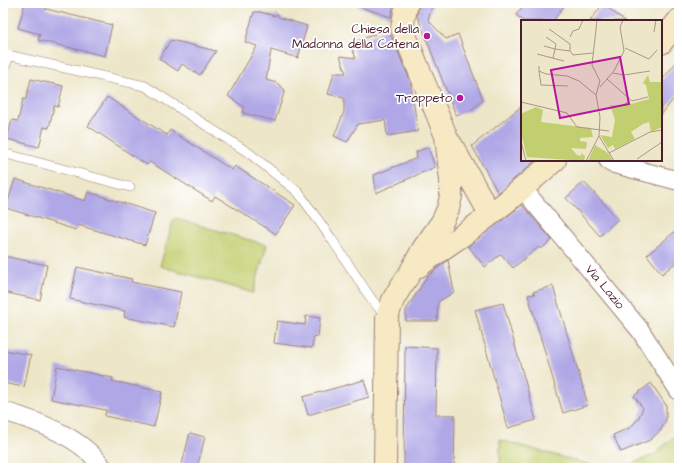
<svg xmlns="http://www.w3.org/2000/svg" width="682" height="471" viewBox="0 0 682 471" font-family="'Architects Daughter',sans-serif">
<rect width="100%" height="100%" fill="#fff"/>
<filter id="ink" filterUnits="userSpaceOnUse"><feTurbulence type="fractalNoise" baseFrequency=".025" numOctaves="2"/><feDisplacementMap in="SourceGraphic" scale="8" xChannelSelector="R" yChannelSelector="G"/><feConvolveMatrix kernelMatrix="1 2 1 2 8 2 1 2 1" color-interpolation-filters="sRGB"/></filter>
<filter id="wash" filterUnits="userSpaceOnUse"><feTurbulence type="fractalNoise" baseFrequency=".012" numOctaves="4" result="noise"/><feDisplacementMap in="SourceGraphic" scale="16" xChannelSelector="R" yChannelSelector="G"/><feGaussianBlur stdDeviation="0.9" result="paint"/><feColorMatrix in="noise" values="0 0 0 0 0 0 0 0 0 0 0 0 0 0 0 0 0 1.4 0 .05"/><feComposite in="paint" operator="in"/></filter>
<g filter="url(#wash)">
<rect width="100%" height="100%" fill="#ede6c8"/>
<g fill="#c2cf70" stroke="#86774e">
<path d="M174,218L267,245L253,293L160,266Z"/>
<path d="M679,432V468H622L655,454Z"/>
<path d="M500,440L602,468H500Z"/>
</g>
<g id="blocks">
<g fill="#b0a8e6">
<path d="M25,3H48L46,9L112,25L105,56L38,40L40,34L18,28Z"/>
<path d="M357,3H394L391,17L357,6Z"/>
<path d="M419,3H433L428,20L446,39L458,34L483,100L471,110L456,115L417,15Z"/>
<path d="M525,3H566L553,21H524L516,15Z"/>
<path d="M603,4L625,21H590Z"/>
<path d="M254,12H260L275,16L276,14H278V17L307,26L298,58L271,50L266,80L277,83L285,90L275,121L243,113L244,107L228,96L257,46L245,42Z"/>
<path d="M388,29L410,80L418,131L387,136L385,120L358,124L347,142L334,136L344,112V98L328,94L334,73H346L340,56L356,58L350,44Z"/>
<path d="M171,40L216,51L200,75L182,64L178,71L159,59Z"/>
<path d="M679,59V92L661,115V81Z"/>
<path d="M31,79L63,86L58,107L54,106L49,128L44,127L39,147L7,139L12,120L18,121L23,99H26Z"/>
<path d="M107,97L167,135L170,130L232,170L235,166L295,205L276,234L215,196L212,201L150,162L147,165L88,126Z"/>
<path d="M522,106V160H536L498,193L472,146Z"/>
<path d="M428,147L435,167L376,193L374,175L417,158L416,152Z"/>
<path d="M15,179L85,201L88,192L155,213L145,245L78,225L76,230L6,208Z"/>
<path d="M584,182L618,219L600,236L566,198Z"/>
<path d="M522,205L552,240L541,249L539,247L513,268L501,254L485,267L468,246Z"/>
<path d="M679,228V260L662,274L647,255Z"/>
<path d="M3,256L47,265L40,300L3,292Z"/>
<path d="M448,260L454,292L438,302L437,321H406V310L427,277Z"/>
<path d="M77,267L132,279L131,282L181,292L174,327L124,317L125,311L70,299Z"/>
<path d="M553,286L588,405L563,413L528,295L535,294L533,292Z"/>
<path d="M503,303L536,420L508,428L475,310Z"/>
<path d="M306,316L320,318L318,337L314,336L312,348L274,343L277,321L305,325Z"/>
<path d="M405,346L437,348L436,415H455L454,466L449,465V468H404Z"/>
<path d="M3,350L31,355L24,387L3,383Z"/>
<path d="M57,366L113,378L112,381L162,392L154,427L105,416L106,410L51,399Z"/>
<path d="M364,380L369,397L308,415L303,397Z"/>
<path d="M651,383L666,405V420L661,430L650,440L621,452L613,435L631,427L638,419L643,408L634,396Z"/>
<path d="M190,433L205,437L197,468H181Z"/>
</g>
</g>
</g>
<g filter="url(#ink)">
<use href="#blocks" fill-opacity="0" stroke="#9c827a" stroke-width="1"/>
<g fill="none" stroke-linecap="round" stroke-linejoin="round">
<g stroke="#9c827a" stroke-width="10">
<g id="lane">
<path d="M3,54L145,86L249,153L298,192L331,238L372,300L386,316"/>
<path d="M3,72L9,56"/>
<path d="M3,153L130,187"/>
</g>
</g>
<g stroke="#9c827a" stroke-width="20">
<g id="street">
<path d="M608,160L611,163L679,181"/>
<path d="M523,189L640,330L679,391"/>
<path d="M3,411C37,421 82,437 103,468"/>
</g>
</g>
<g stroke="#9c827a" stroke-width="24">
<g id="secondary">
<path d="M661,43L679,20"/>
<path d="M451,144L490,214"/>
<path d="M419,266C437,252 456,240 474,227C503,206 529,183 555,160"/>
<path d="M385,468L387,317L393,300L400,288L409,275L423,249L442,222L448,209L451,196V181L446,136L402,28L407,3"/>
</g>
</g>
<use href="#lane" stroke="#fff" stroke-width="9"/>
<use href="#street" stroke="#fff" stroke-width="18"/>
<use href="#secondary" stroke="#f6e9c3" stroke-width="22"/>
</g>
</g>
<g fill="#b5179e" stroke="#fff" stroke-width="1.5">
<circle cx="427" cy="36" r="4"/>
<circle cx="460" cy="98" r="4"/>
</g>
<g text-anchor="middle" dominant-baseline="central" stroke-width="3.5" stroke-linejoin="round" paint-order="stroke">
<g font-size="13" fill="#4a1f2b" stroke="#fff" text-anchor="end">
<text x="419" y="29">Chiesa della<tspan x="419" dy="15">Madonna della Catena</tspan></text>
<text x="452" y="98">Trappeto</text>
</g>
<g font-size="13" fill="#4a1f2b" stroke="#fff">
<text transform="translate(605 287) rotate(50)">Via Lazio</text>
</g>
</g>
<g transform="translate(521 20)">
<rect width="141" height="141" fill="#ede6c8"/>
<path d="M127,55L129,62H140L141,60V107L130,112L128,102L122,104L110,112L114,119L94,129L92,125L87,128L79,115L91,117L94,100L89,85L101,86L107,80L110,84L128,79L125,65L122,63ZM15,87L22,90L20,102L70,108L72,117L59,118V121L66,122L65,129L50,128L56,135L60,136V133L64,136L63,141L6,137L0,113V94ZM74,125L87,133L92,141H67Z" fill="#c2cf70"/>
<path fill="none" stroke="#ac9689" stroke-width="1" d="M28,9L49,24V31M133,12L135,0M49,17L52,11L58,9L62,0M23,26L34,29L35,24L25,17M104,28L128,39L136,30M16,34L43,41M32,38L34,29L49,31L52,35L72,33M18,46V51L25,54L46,56L58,61L75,75M18,51L20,65L47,66M92,53L103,55L129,51M86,59L111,81L127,77M79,67L93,51L103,31L99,7L102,0M0,82L46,93L56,107L88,111M78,116L93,141M0,121L5,141M88,133L129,112L141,110M116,139L141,122M65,141L78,116L79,97L75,75L79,61L71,45L76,0"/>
<path fill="#b5179e" fill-opacity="0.15" stroke="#b5179e" stroke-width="2" d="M99,37L108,84L39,98L30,50Z"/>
<rect width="141" height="141" fill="none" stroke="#4a1f2b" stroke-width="2"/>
</g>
<rect width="682" height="471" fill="none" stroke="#fff" stroke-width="16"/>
</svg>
